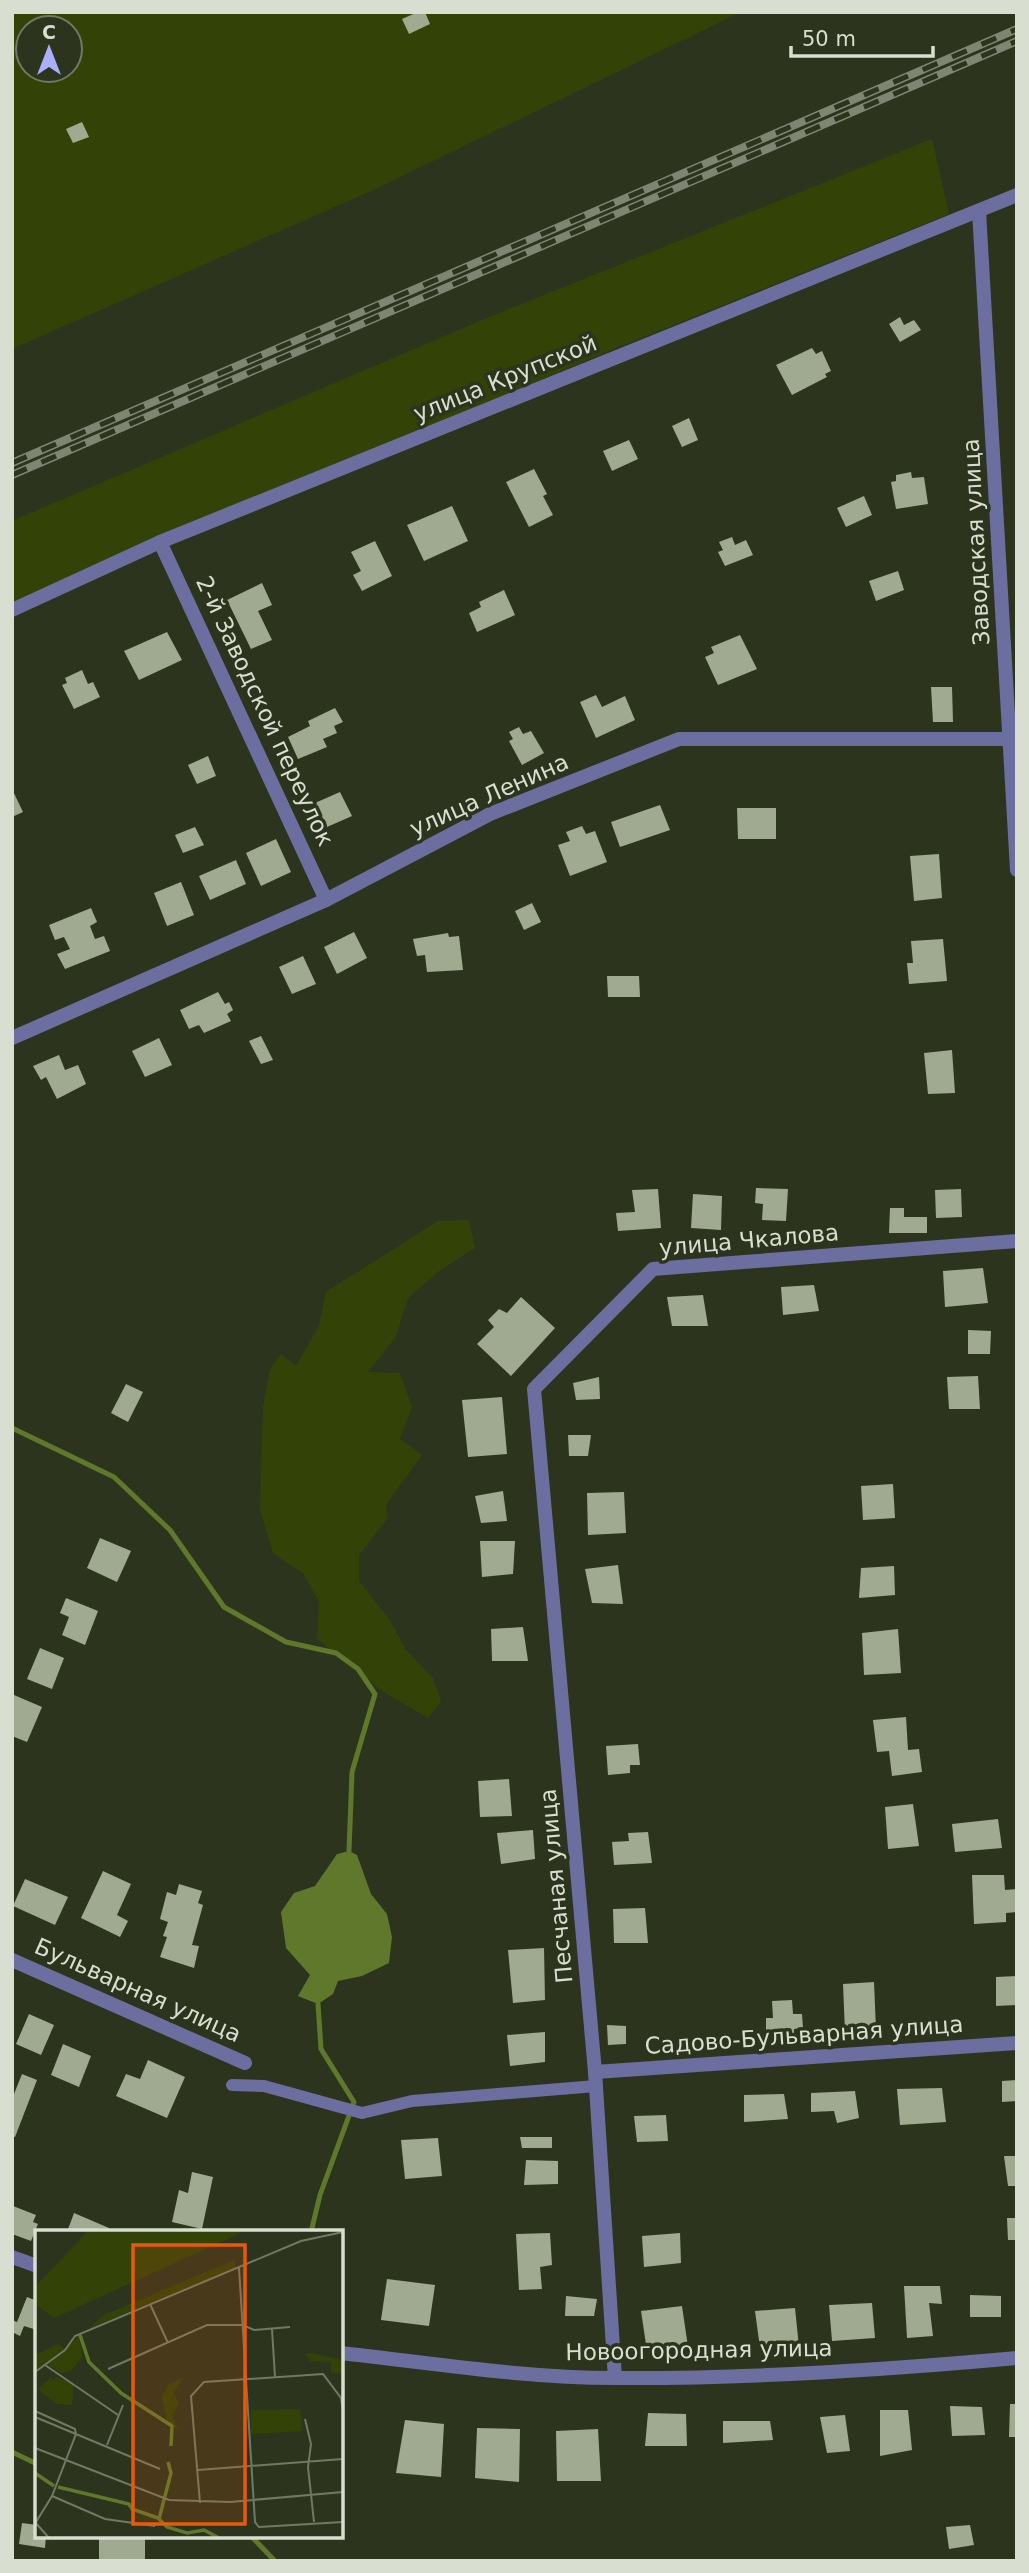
<svg xmlns="http://www.w3.org/2000/svg" width="1029" height="2573" viewBox="0 0 1029 2573" font-family="'DejaVu Sans',sans-serif">
<rect width="100%" height="100%" fill="#2d341e"/>
<g fill="#334308" fill-rule="evenodd">
<path d="M12,12H741L371,191L12,349ZM28,28H70V70H28Z"/>
<path d="M932,139L949,214L599,355L12,605V521L482,320Z"/>
<path d="M469,1220L475,1248L439,1271L408,1298L395,1338L368,1372L400,1373L412,1407L400,1439L422,1455L386,1505L387,1519L359,1555V1581L389,1619L406,1650L433,1678L441,1701L428,1718L382,1691L317,1639L319,1602L304,1574L273,1553L260,1510L263,1407L270,1369L281,1354L296,1366L319,1326L326,1292L438,1221Z"/>
</g>
<path fill="#60782b" d="M349,1851L357,1855L371,1894L387,1914L392,1937L389,1963L362,1976L338,1981L333,1994L318,2004L298,1996L310,1975L286,1948L281,1912L294,1893L315,1886L337,1854Z"/>
<g fill="none" stroke-linecap="round" stroke-linejoin="round">
<g stroke="#60782b" stroke-width="5">
<path d="M12,1428L114,1477L170,1530L224,1607L286,1642L336,1653L358,1669L375,1694L352,1772L349,1851"/>
<path d="M311,2232L320,2195L354,2102L321,2049L318,2004"/>
<path d="M12,2452L37,2464"/>
<path d="M251,2536L275,2561"/>
</g>
</g>
<g fill="#a0aa90">
<path d="M418,12H425L430,24L409,34L402,19Z"/>
<path d="M82,122L89,137L73,143L66,129Z"/>
<path d="M900,317L904,325L914,320L921,330L900,342L889,324Z"/>
<path d="M812,348L816,354L822,351L831,371L825,374L827,377L792,395L776,365Z"/>
<path d="M689,418L698,440L682,447L672,426Z"/>
<path d="M629,440L638,459L612,471L603,451Z"/>
<path d="M534,469L547,494L543,496L553,515L529,527L506,482Z"/>
<path d="M911,472L912,478L924,477L928,504L896,509L891,482L896,481V475Z"/>
<path d="M864,496L872,515L846,527L837,508Z"/>
<path d="M452,506L468,541L424,561L407,525Z"/>
<path d="M732,537L735,545L746,540L753,555L725,566L718,552L723,550L719,542Z"/>
<path d="M375,541L392,576L362,591L353,575L361,571L351,552Z"/>
<path d="M898,571L904,590L876,601L869,581Z"/>
<path d="M262,583L272,605L258,611L272,640L251,649L227,600Z"/>
<path d="M504,590L515,615L477,632L469,613L481,607L479,602Z"/>
<path d="M167,632L182,660L139,680L124,651Z"/>
<path d="M740,635L757,669L718,685L705,657L714,653L711,647Z"/>
<path d="M82,670L88,684L93,682L100,697L74,709L62,685L67,683L65,678Z"/>
<path d="M931,687H952L953,722H933Z"/>
<path d="M596,695L602,707L625,696L635,720L596,738L580,702Z"/>
<path d="M335,708L343,722L334,726L337,733L323,739L327,747L298,759L288,737L310,726L308,721Z"/>
<path d="M519,727L523,734L531,731L544,753L522,765L509,741L513,739L509,732Z"/>
<path d="M208,756L216,776L197,784L188,765Z"/>
<path d="M12,789L23,812L12,817Z"/>
<path d="M340,792L352,816L327,827L315,803Z"/>
<path d="M660,805L670,830L620,847L611,822Z"/>
<path d="M737,808H776V839H738Z"/>
<path d="M582,826L586,834L595,831L607,862L570,876L558,845L570,841L566,832Z"/>
<path d="M195,827L204,845L183,853L175,835Z"/>
<path d="M276,839L291,872L261,886L246,853Z"/>
<path d="M939,854L942,898L914,901L910,856Z"/>
<path d="M236,860L246,884L210,900L199,876Z"/>
<path d="M181,882L194,915L167,926L154,893Z"/>
<path d="M532,903L541,922L524,930L515,911Z"/>
<path d="M91,908L97,922L90,926L95,939L104,936L110,951L65,969L57,954L70,949L64,937L55,940L49,925Z"/>
<path d="M354,932L367,958L337,974L324,947Z"/>
<path d="M448,933L449,937L459,936L463,970L427,972L425,955L417,956L413,939Z"/>
<path d="M943,939L947,981L909,984L907,963H913L911,941Z"/>
<path d="M303,956L316,984L292,994L279,967Z"/>
<path d="M607,976H639L640,997H608Z"/>
<path d="M218,992L225,1004L229,1002L233,1010L227,1014L231,1021L204,1033L199,1025L189,1029L180,1010Z"/>
<path d="M261,1036L273,1060L261,1064L249,1041Z"/>
<path d="M159,1038L172,1065L145,1077L132,1051Z"/>
<path d="M952,1050L955,1093L928,1094L924,1053Z"/>
<path d="M59,1055L65,1070L78,1065L86,1084L57,1099L46,1077L41,1080L33,1066Z"/>
<path d="M756,1188L788,1189L786,1221L762,1220L763,1204L755,1203Z"/>
<path d="M658,1189L661,1228L618,1231L616,1213L635,1212L632,1190Z"/>
<path d="M961,1189L962,1217L936,1218L935,1190Z"/>
<path d="M693,1194L722,1196L721,1230L691,1228Z"/>
<path d="M890,1208H904V1217H927V1233H889Z"/>
<path d="M983,1268L988,1303L945,1307L943,1271Z"/>
<path d="M814,1285L819,1311L783,1315L781,1287Z"/>
<path d="M703,1295L708,1326H672L667,1297Z"/>
<path d="M521,1297L555,1328L511,1376L477,1344L494,1327L488,1320L499,1309L507,1313Z"/>
<path d="M968,1330L991,1331L990,1354H968Z"/>
<path d="M978,1376L980,1409H949L947,1377Z"/>
<path d="M599,1377L600,1399L576,1400L573,1383Z"/>
<path d="M126,1384L143,1392L128,1422L111,1413Z"/>
<path d="M502,1397L507,1454L468,1457L462,1400Z"/>
<path d="M568,1435H591L588,1456H569Z"/>
<path d="M893,1484L895,1518L863,1520L861,1486Z"/>
<path d="M503,1491L507,1521L481,1523L475,1496Z"/>
<path d="M624,1492L626,1533L588,1535L587,1493Z"/>
<path d="M100,1538L131,1551L117,1582L87,1568Z"/>
<path d="M480,1541H515L513,1574L482,1577Z"/>
<path d="M618,1565L623,1604L592,1603L585,1569Z"/>
<path d="M894,1566L895,1595L859,1598L861,1568Z"/>
<path d="M66,1598L98,1611L85,1645L62,1635L69,1617L60,1613Z"/>
<path d="M523,1627L528,1661H492L491,1629Z"/>
<path d="M898,1629L901,1673L864,1675L862,1633Z"/>
<path d="M40,1648L64,1658L52,1689L27,1679Z"/>
<path d="M14,1695L42,1707L27,1742L12,1736Z"/>
<path d="M906,1717L908,1750L919,1749L922,1772L892,1776L889,1751L877,1752L873,1720Z"/>
<path d="M638,1744L640,1765H630V1773L608,1775L606,1746Z"/>
<path d="M509,1779L512,1816L480,1817L478,1781Z"/>
<path d="M913,1804L919,1846L888,1849L885,1807Z"/>
<path d="M998,1819L1002,1848L955,1852L952,1824Z"/>
<path d="M533,1830L535,1859L501,1864L497,1833Z"/>
<path d="M648,1832L652,1863L614,1865L612,1842L629,1841L628,1833Z"/>
<path d="M103,1871L131,1884L117,1915L128,1921L120,1937L81,1918Z"/>
<path d="M972,1875H1004L1005,1890L1017,1889V1912L1006,1913V1922L974,1924Z"/>
<path d="M25,1879L68,1897L55,1925L13,1906Z"/>
<path d="M179,1884L202,1891L198,1903L203,1905L192,1945L199,1946L194,1968L160,1957L167,1937L163,1936L168,1922L160,1919L167,1892L176,1895Z"/>
<path d="M645,1908L648,1943H614L613,1909Z"/>
<path d="M544,1948L545,2000L513,2003L508,1950Z"/>
<path d="M1017,1976V2005L996,2006V1977Z"/>
<path d="M874,1982L876,2030L845,2032L843,1984Z"/>
<path d="M792,2000L793,2014H802L803,2028L794,2029V2038H774V2030H766V2018H773L772,2001Z"/>
<path d="M29,2014L54,2025L41,2055L16,2044Z"/>
<path d="M607,2025L626,2026V2044L608,2045Z"/>
<path d="M545,2032V2062L510,2066L507,2035Z"/>
<path d="M63,2044L91,2056L79,2087L51,2075Z"/>
<path d="M148,2060L185,2077L167,2118L116,2096L126,2074L140,2079Z"/>
<path d="M22,2074L37,2080L15,2137L12,2136V2099Z"/>
<path d="M1017,2080V2101L1002,2102V2081Z"/>
<path d="M942,2088L946,2122L900,2125L897,2089Z"/>
<path d="M855,2091L859,2118L837,2123L834,2111L811,2112V2093Z"/>
<path d="M784,2094L788,2119L744,2122V2095Z"/>
<path d="M666,2115L668,2141L637,2142L634,2116Z"/>
<path d="M520,2137H552V2148H522Z"/>
<path d="M438,2138L442,2176L405,2179L401,2140Z"/>
<path d="M1004,2156H1017V2186H1008Z"/>
<path d="M526,2160L558,2161V2184L524,2185Z"/>
<path d="M192,2172L213,2177L202,2229L172,2222L179,2190L188,2193Z"/>
<path d="M13,2206L36,2215L33,2222L38,2224L31,2241L12,2234Z"/>
<path d="M74,2213L109,2228L107,2232H67Z"/>
<path d="M1007,2218H1017V2240H1008Z"/>
<path d="M550,2233L552,2265L540,2267L542,2289L519,2290L516,2234Z"/>
<path d="M680,2233L681,2263L644,2267L642,2236Z"/>
<path d="M387,2279L435,2285L429,2326L381,2320Z"/>
<path d="M904,2286H940L942,2304L929,2303L933,2336L907,2338Z"/>
<path d="M970,2295L1001,2296V2317H970Z"/>
<path d="M566,2296L597,2299L594,2316H565Z"/>
<path d="M27,2297L37,2301V2330L24,2326L20,2336L12,2332V2320L17,2322Z"/>
<path d="M872,2303L875,2338L832,2341L829,2305Z"/>
<path d="M682,2306L688,2347L647,2351L641,2311Z"/>
<path d="M795,2308L799,2347L760,2348L755,2311Z"/>
<path d="M1010,2404H1017V2437H1009Z"/>
<path d="M950,2406L982,2407L985,2435L952,2436Z"/>
<path d="M880,2410H908L912,2450L880,2456Z"/>
<path d="M648,2413L686,2414L687,2446H645Z"/>
<path d="M845,2415L850,2451L827,2453L820,2417Z"/>
<path d="M405,2420L444,2424L441,2477L396,2473Z"/>
<path d="M723,2421H770L773,2440L723,2443Z"/>
<path d="M477,2428L520,2429L519,2482L475,2478Z"/>
<path d="M598,2429L601,2481H557L556,2431Z"/>
<path d="M22,2523L37,2525V2536H46L45,2548L19,2544Z"/>
<path d="M970,2525L974,2545L949,2549L946,2527Z"/>
<rect x="99" y="2536" width="46" height="25"/>
</g>
<g fill="none" stroke-linecap="round" stroke-linejoin="round">
<path stroke="#6b6e9e" stroke-width="12" d="M232,2085L264,2086L362,2113L412,2101L596,2086"/>
<g stroke="#6b6e9e" stroke-width="14">
<path d="M979,211L1017,870"/>
<path d="M160,542L326,900"/>
<path d="M12,610L160,542L1017,195"/>
<path d="M12,1038L326,900L490,814L679,739H1010L1017,742"/>
<path d="M12,1960L245,2063"/>
<path d="M595,2072L1017,2043"/>
<path d="M615,2378L595,2072L534,1389L653,1269L1017,1241"/>
</g>
<g stroke="#6b6e9e" stroke-width="14">
<path d="M12,2257L37,2266"/>
<path d="M341,2353C432,2363 524,2378 615,2378C749,2379 884,2370 1017,2358"/>
</g>
<g stroke="#7f8573" stroke-width="8">
<g id="rail">
<path d="M12,463L1017,29"/>
<path d="M12,475L1017,41"/>
</g>
</g>
<use href="#rail" stroke="#2d341e" stroke-width="5" stroke-dasharray="16" stroke-linecap="butt"/>
</g>
<g text-anchor="middle" dominant-baseline="central" stroke-width="7" stroke-linejoin="round" paint-order="stroke">
<g font-size="23" fill="#d8ded0" stroke="#2d341e">
<text transform="translate(505 378) rotate(-22)">улица Крупской</text>
<text transform="translate(976 542) rotate(-93)">Заводская улица</text>
<text transform="translate(265 711) rotate(65)">2-й Заводской переулок</text>
<text transform="translate(489 795) rotate(-24)">улица Ленина</text>
<text transform="translate(749 1240) rotate(-5)">улица Чкалова</text>
<text transform="translate(556 1886) rotate(-95)">Песчаная улица</text>
<text transform="translate(138 1990) rotate(24)">Бульварная улица</text>
<text transform="translate(804 2035) rotate(-4)">Садово-Бульварная улица</text>
<text transform="translate(699 2350) rotate(-1)">Новоогородная улица</text>
</g>
</g>
<g transform="translate(35 2230)">
<rect width="308" height="308" fill="#2d341e"/>
<path d="M54,0H212L19,88L0,74V57ZM199,30L201,38L54,98L69,85ZM44,106L47,127L37,140L27,143L13,135ZM24,114L29,119L0,140V125ZM276,123L308,130V144L296,143V132L275,131L270,124ZM16,147L19,151L21,147L39,154L37,175L22,174L3,159ZM149,147L138,163L144,173L137,186L144,201L132,193L127,167L133,155ZM265,179L267,201L216,204V180Z" fill="#334308"/>
<path fill="none" stroke="#60782b" stroke-width="3.5" d="M45,105L54,132L86,163L137,196L136,216M133,232L136,243L124,289L132,297L152,303L169,300L184,308M0,243L19,256M23,257L94,274L97,279L123,288"/>
<path fill="none" stroke="#717865" stroke-width="2" d="M204,38L220,292L224,297L308,292M115,74L133,113M237,99L240,147M10,135L83,185M73,139L172,95H208L219,100L255,97M0,142L30,120L40,106L266,11L308,2M0,181L40,199L41,204L17,266L1,292M0,187L125,239M270,189L276,214L273,237L279,292M72,215L88,175M0,218L134,270L195,272L308,262M163,240L308,229M17,266L70,289L120,296M165,273L156,166L169,152L288,144L306,168L308,181M0,292L14,308"/>
<path fill="#e8590c" fill-opacity="0.15" stroke="#e8590c" stroke-width="3.5" d="M98,15H210V294H98Z"/>
<rect width="308" height="308" fill="none" stroke="#d8ded0" stroke-width="3.5"/>
</g>
<rect width="1029" height="2573" fill="none" stroke="#d8ded0" stroke-width="28"/>
<g transform="translate(49 49)"><circle r="33" fill="#2d341e" stroke="#717865" stroke-width="2"/>
<path d="M0-5L12 26L0 18L-12 26Z" fill="#abaffb"/>
<text y="-10" font-size="19" font-weight="bold" text-anchor="middle" fill="#d8ded0">С</text>
</g>
<path d="M791 46v10h142v-10" fill="none" stroke="#d8ded0" stroke-width="3.5"/>
<text x="802" y="46" font-size="21" fill="#d8ded0" stroke="#2d341e" stroke-width="5" paint-order="stroke">50 m</text>
</svg>
